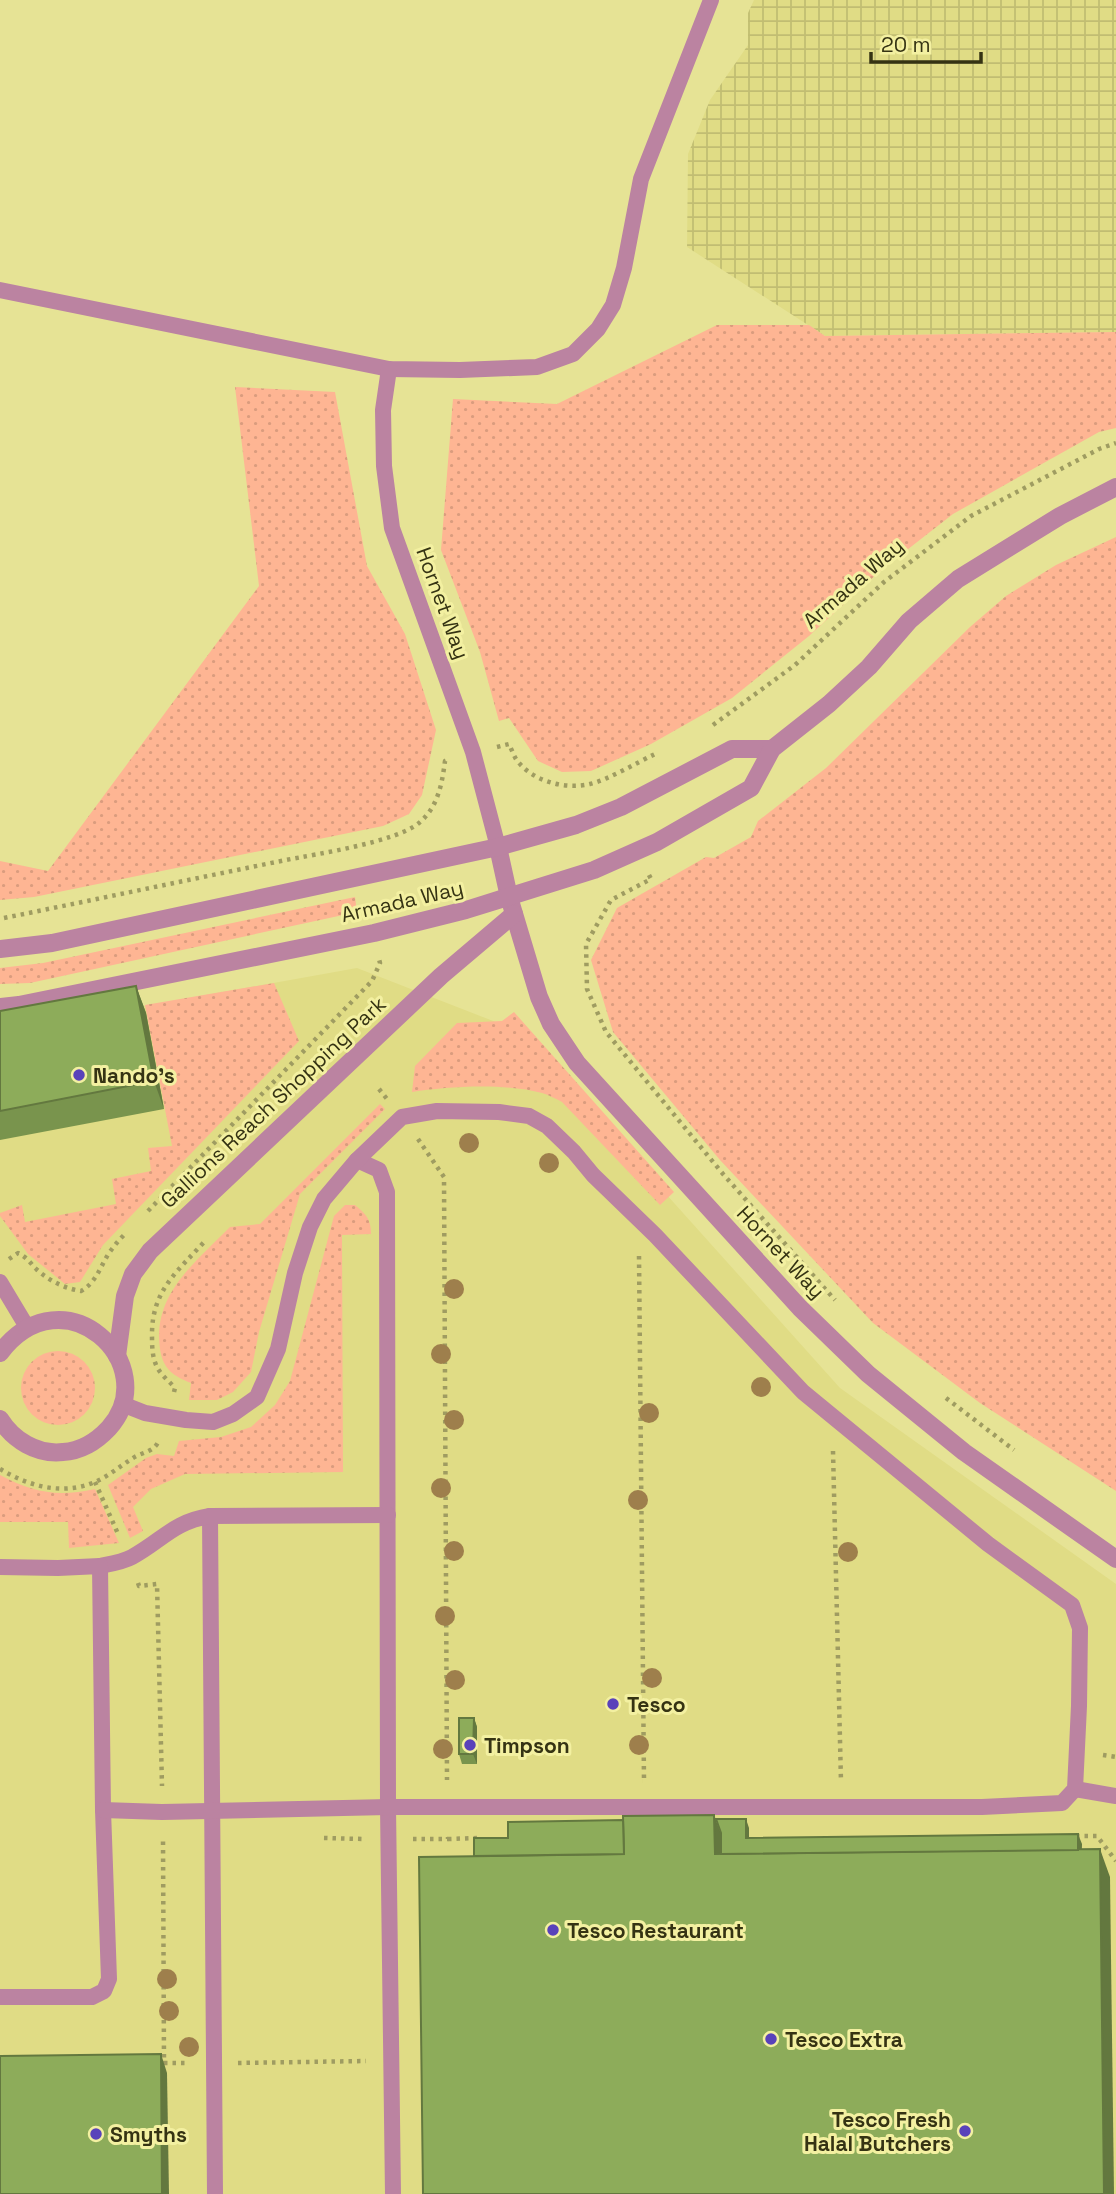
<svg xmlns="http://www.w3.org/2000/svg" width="1116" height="2194" viewBox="0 0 1116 2194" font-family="'Space Grotesk',sans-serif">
<defs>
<pattern id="industrial-grid" width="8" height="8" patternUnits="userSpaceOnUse" patternTransform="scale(1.75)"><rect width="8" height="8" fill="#e0dc85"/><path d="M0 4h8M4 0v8" fill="none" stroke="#c1bd72"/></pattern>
<pattern id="green-dots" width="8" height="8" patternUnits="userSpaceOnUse" patternTransform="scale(1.75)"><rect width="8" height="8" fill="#feb593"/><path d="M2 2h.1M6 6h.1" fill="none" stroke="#da9c7e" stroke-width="1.8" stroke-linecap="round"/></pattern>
</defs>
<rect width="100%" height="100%" fill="#e6e395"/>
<path fill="#e0dc85" d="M357,968L511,1028L527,1039L840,1388L1116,1584V2194H0V1032Z"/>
<path fill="url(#industrial-grid)" d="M754,0H1116V332L825,336L687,247L688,154L710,100L748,45V13Z"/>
<g fill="url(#green-dots)">
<path d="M717,325H809L825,336L1116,332V428L1099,432L953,514L880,571L809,636L732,698L651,744L591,771L562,772L538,761L509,718L499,721L480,652L441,550L453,399L557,404Z"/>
<path d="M235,387L335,392L367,566L405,634L436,730L422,795L409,814L383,826L34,897L0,900V861L48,871L259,586Z"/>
<path d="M1116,537V1491L980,1403L873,1323L720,1160L613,1032L591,960L617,908L706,857L714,858L751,837L758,821L826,768L970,627L1006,596L1056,565Z"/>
<path d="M355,897L357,912L30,983L0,984V968L43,963Z"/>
<path d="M274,983L299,1041L103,1245L80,1282L65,1284L28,1254L0,1216V1213L22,1205L25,1222L116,1204L112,1179L151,1171L148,1148L172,1146L145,1005Z"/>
<path d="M514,1012L674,1192L660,1205L562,1102C556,1099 549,1095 542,1093C506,1083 449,1086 412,1092L415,1066L457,1023L502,1021Z"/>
<path d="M380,1104L385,1109L300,1194L259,1332L251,1372L233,1392L217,1400H189L191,1383C173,1376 163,1369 160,1349C152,1294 196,1262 230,1227L260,1224Z"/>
<path d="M345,1205H355C366,1214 371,1219 371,1234L342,1235L343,1472L185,1474L151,1489L133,1507L143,1531L130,1538L108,1485L146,1458L157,1454L174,1456L179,1441L221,1437L251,1427L275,1405L290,1381L334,1216Z"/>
<circle cx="58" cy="1388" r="37"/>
<path d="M0,1475C34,1493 58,1497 95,1489L119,1543L69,1548L68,1522H0Z"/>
</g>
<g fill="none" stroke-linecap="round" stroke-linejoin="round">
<g stroke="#9f9c61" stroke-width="4.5" stroke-dasharray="3.5 5" stroke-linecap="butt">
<path d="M713,725L795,665L884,582L971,516L1099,449L1116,443"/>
<path d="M497,747L509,744C511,748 513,754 516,759C531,781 565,790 590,784C610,779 636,763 655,754"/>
<path d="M649,875L651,879L611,900L586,944L587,989L606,1032L723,1174L835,1300"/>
<path d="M4,918C98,899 192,879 286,860C317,854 396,842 419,823C438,807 442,784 445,761L448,760"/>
<path d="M379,1089L387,1099"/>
<path d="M418,1139L444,1177L447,1780"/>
<path d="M148,1211L372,981L380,963L379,959"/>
<path d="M639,1256L644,1781H642"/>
<path d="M9,1259L18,1253C25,1256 30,1262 35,1268C48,1280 63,1288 81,1291C96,1283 100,1267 109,1253C114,1246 119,1240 125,1234"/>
<path d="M174,1392L175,1388C169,1381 161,1375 157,1367C152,1357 152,1346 152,1334C152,1290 178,1271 205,1241"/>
<path d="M946,1398L1014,1450"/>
<path d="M833,1451L841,1782"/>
<path d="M0,1469C29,1486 62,1496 95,1482C109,1476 120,1466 133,1458C142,1452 155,1452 159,1440"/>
<path d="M95,1482L119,1536"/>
<path d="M138,1583L139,1586L157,1584L162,1786"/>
<path d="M1103,1755L1116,1757"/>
<path d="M1076,1836H1097L1116,1861"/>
<path d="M324,1838L364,1839"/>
<path d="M413,1839H448V1837"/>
<path d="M448,1839L479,1838"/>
<path d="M161,2063H164L163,1838"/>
<path d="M164,2063H187"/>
<path d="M238,2063L366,2061"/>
</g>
<g stroke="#bb83a1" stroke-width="16">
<path d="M0,290L389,369L460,370L537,367L573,354L598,329L613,305L624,268L641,179L711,0"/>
<path d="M389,369L383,410L384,466L392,528L473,752L498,847"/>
<path d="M357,1160L379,1170L387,1192L388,1807L393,2194"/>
<path d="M0,1282L27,1327"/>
<path d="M210,1516L215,2194"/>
<path d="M100,1566C110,1564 123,1562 132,1557C163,1540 173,1522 210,1516L388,1515"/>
<path d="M0,1567L58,1568L100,1566L103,1810L109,1979L104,1991L92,1997H0"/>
<path d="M1075,1789L1116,1796"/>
<path d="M103,1810L162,1812L388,1807H982L1062,1803L1075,1789L1079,1706L1080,1628L1072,1605L988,1544L803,1392L655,1235L593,1175L574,1152L547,1126L529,1116L499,1112L437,1111L402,1117L357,1160L324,1199L310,1227L295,1273L278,1349L257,1397L233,1414L213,1422L186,1420L145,1413L122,1404"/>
</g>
<g stroke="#bb83a1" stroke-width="18">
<path d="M498,847L509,897L539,997L551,1024L577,1063L800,1308L868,1374L964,1452L1116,1559"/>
<path d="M0,1353C64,1269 165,1365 109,1428C96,1442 81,1451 63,1452C37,1455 13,1440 0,1419"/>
<path d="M117,1356L125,1296L133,1274L150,1251L441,976L514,914"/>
</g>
<g stroke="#bb83a1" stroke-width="18">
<path d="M0,949L52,943L498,847L576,825L621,807L732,749H772"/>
<path d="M0,1007L19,1005L374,933L466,910L594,870L657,842L751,788L772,749L829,704L869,667L909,621L958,579L1060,516L1116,487"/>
</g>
</g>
<g fill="#9e7f4c">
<circle cx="469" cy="1143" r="10"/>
<circle cx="549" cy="1163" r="10"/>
<circle cx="454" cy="1289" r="10"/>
<circle cx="441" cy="1354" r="10"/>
<circle cx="761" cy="1387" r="10"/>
<circle cx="649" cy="1413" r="10"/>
<circle cx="454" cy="1420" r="10"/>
<circle cx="441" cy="1488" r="10"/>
<circle cx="638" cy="1500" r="10"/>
<circle cx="454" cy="1551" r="10"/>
<circle cx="848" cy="1552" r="10"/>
<circle cx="445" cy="1616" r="10"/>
<circle cx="652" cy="1678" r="10"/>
<circle cx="455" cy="1680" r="10"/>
<circle cx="639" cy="1745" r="10"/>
<circle cx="443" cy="1749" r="10"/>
<circle cx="167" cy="1979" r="10"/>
<circle cx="169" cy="2011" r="10"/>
<circle cx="189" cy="2047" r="10"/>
</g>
<g fill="#79944d">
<path d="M136,986L146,1013L164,1109L0,1140V1011Z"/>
<path d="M474,1718L477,1727V1764H462L459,1754Z"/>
</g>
<g fill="#63783f">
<path d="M136,986L146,1013L164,1109L154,1081Z"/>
<path d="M474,1718L477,1727V1764L473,1754Z"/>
<path d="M714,1815L724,1842V1872L715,1854Z"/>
<path d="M746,1819L749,1828V1848L746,1838Z"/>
<path d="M1078,1834L1082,1844L1081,1877L1078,1868Z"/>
<path d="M1100,1849L1110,1877L1114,2194H1104Z"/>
<path d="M161,2054L167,2073L169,2194H162Z"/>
</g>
<g fill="#8dac5a" stroke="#63783f" stroke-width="2">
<path d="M136,986L154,1081L0,1111V1011Z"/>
<path d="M459,1718H474L473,1754H459Z"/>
<path d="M714,1815L715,1854L1100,1849L1104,2194H423L419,1857L624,1854L623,1816Z"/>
<path d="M716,1819H746V1838L1078,1834V1850L721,1854V1833Z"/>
<path d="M623,1820L624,1854L474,1856V1838H508V1822Z"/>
<path d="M161,2054L162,2194H0V2056Z"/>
</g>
<g fill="#5942ba" stroke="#f3f0a1" stroke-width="2.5">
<circle cx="79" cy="1075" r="7"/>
<circle cx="613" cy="1704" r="7"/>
<circle cx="470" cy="1745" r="7"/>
<circle cx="553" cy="1930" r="7"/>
<circle cx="771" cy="2039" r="7"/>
<circle cx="965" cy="2131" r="7"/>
<circle cx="96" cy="2134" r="7"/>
</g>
<g text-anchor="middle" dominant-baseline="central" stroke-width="6" stroke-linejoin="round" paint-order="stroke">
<g font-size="21" fill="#353313" stroke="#f3f0a1">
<text transform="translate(853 583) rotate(-41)">Armada Way</text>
<text transform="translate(443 603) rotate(70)">Hornet Way</text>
<text transform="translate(402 901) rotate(-13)">Armada Way</text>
<text transform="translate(273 1102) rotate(-43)">Gallions Reach Shopping Park</text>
<text transform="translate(781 1252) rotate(47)">Hornet Way</text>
</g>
<g font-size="21" font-weight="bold" fill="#353313" stroke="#f3f0a1" text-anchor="start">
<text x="93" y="1075">Nando's</text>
<text x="627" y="1704">Tesco</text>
<text x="484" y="1745">Timpson</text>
<text x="567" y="1930">Tesco Restaurant</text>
<text x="785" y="2039">Tesco Extra</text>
<text x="951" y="2119" text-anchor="end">Tesco Fresh<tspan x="951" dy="24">Halal Butchers</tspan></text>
<text x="110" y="2134">Smyths</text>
</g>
</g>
<path d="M871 52v10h110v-10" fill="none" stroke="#353313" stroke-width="3.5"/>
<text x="881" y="52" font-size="21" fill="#353313" stroke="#f3f0a1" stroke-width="5" paint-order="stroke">20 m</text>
</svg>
